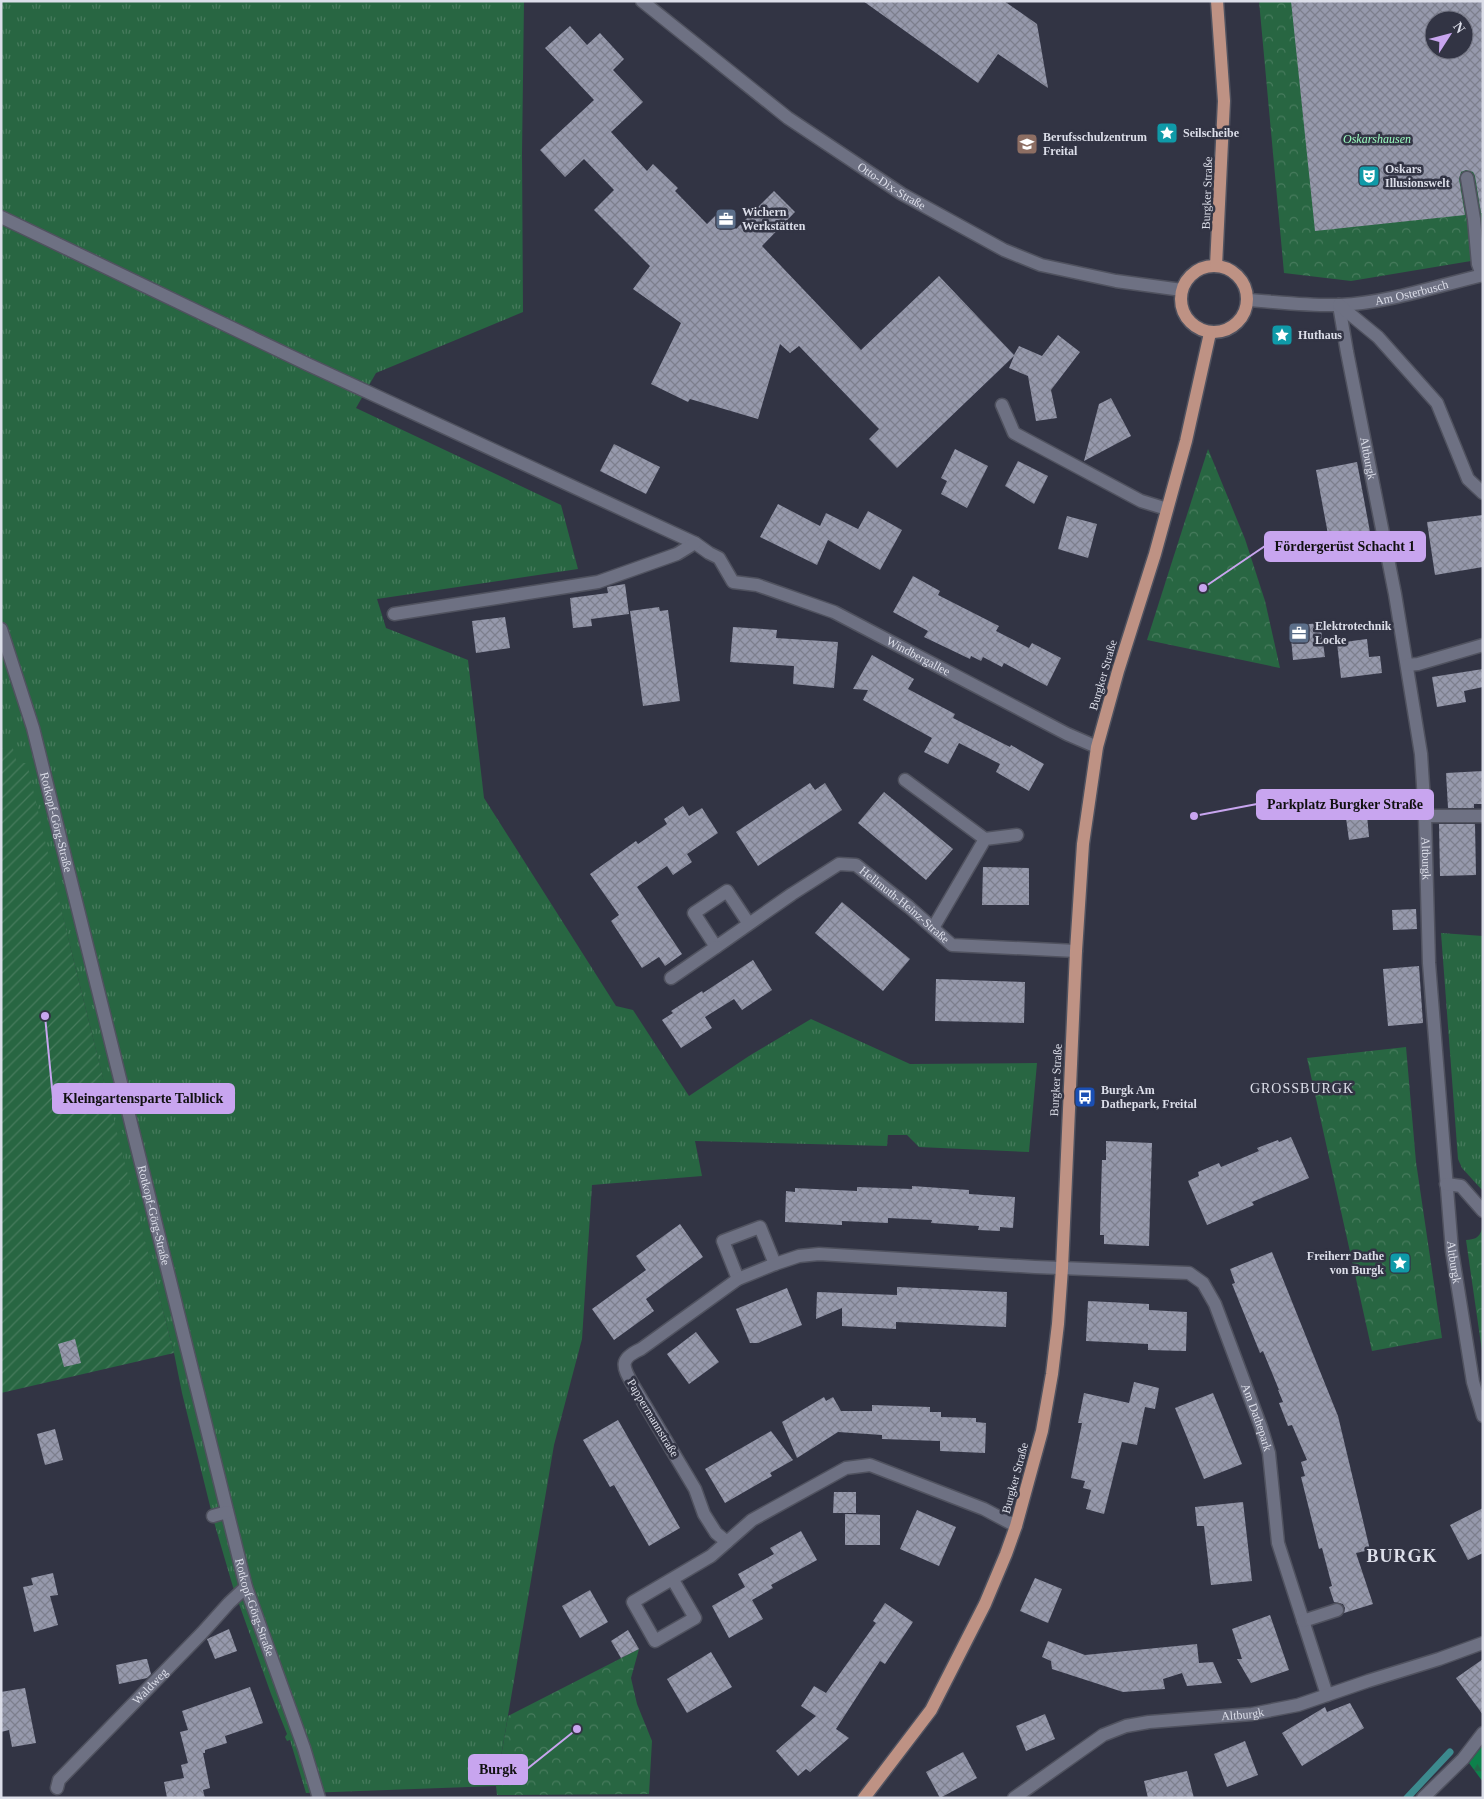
<svg xmlns="http://www.w3.org/2000/svg" width="1484" height="1799" viewBox="0 0 1484 1799" font-family="Georgia,serif">
<defs>
<pattern id="grass-tufts" width="24" height="20" patternUnits="userSpaceOnUse" patternTransform="scale(1.25)"><rect width="24" height="20" fill="#286642"/><path d="M3 7l-1-3M5 7V3M7 7l1-3M15 17l-1-3M17 17v-4M19 17l1-3" fill="none" stroke="#477b5d"/></pattern>
<pattern id="forest-firs" width="22" height="20" patternUnits="userSpaceOnUse" patternTransform="scale(1.25)"><rect width="22" height="20" fill="#0d814b"/><path d="M5 1l3.5 6h-7zM16 11l3.5 6h-7z" fill="#226849"/></pattern>
<pattern id="park-crowns" width="20" height="18" patternUnits="userSpaceOnUse" patternTransform="scale(1.25)"><rect width="20" height="18" fill="#286642"/><path d="M2 6a3 3 0 1 1 6 0M12 15a3 3 0 1 1 6 0" fill="none" stroke="#477b5d"/></pattern>
<pattern id="garden-furrows" width="10" height="10" patternUnits="userSpaceOnUse" patternTransform="scale(1.25)"><rect width="10" height="10" fill="#286642"/><path d="M-1 1l2-2M0 10L10 0M9 11l2-2" fill="none" stroke="#477b5d"/></pattern>
<pattern id="building-cross-hatch" width="8" height="8" patternUnits="userSpaceOnUse" patternTransform="scale(1.25)"><rect width="8" height="8" fill="#9699ac"/><path d="M0 0l8 8M0 8l8-8" fill="none" stroke="#7d7f8d"/></pattern>
</defs>
<rect width="100%" height="100%" fill="#323444"/>
<g fill="url(#grass-tufts)">
<path d="M1,1H524L522,153L523,312L376,373L356,408L561,505L578,569L377,599L386,628L468,660L484,798L616,1006L633,1010L689,1096L749,1056L811,1019L910,1064L1037,1063L1029,1152L919,1147L907,1135H888L887,1146L695,1141L702,1176L592,1185L582,1339L554,1445L496,1786L306,1793L290,1740L287,1741L285,1737L287,1734L271,1694L233,1587L214,1522L182,1393L174,1353L126,1171L49,861L17,763L1,749Z"/>
<path d="M1441,933L1483,936V1191L1462,1168L1458,1159Z"/>
</g>
<path fill="url(#forest-firs)" d="M1483,1745V1782L1469,1763Z"/>
<g fill="url(#park-crowns)" fill-rule="evenodd">
<path d="M1259,1H1483V259L1351,281L1284,273ZM1434,20H1464V50H1434Z"/>
<path d="M1208,449L1245,539L1265,601L1280,668L1147,640Z"/>
<path d="M1406,1047L1416,1162L1442,1338L1372,1351L1307,1058Z"/>
<path d="M1482,1229H1483V1358L1466,1240C1474,1239 1479,1239 1482,1229Z"/>
<path d="M639,1649L631,1678L637,1704L652,1741L649,1794L497,1795L496,1786L508,1716Z"/>
</g>
<path fill="url(#garden-furrows)" d="M12,745L17,763H27C72,961 123,1157 174,1353L1,1393V749Z"/>
<g fill="none" stroke-linecap="round" stroke-linejoin="round">
<path stroke="#3c8a8e" stroke-width="7" d="M1407,1798L1450,1752"/>
</g>
<g fill="url(#building-cross-hatch)" fill-rule="evenodd">
<path d="M863,1H1004L1037,24L1048,88L998,54L978,83Z"/>
<path d="M1291,1H1483V213H1481L1475,176L1473,172L1466,170L1461,172L1459,179L1465,215L1315,231ZM1434,20H1464V50H1434Z"/>
<path d="M570,26L587,45L600,33L624,59L613,70L643,102L611,132L647,171L653,164L678,188L675,191L707,224L719,212L736,229L774,191L795,212L762,246L861,350L939,276L1014,355L1019,346L1042,356L1058,335L1080,352L1051,390L1057,418L1036,421L1028,376L1009,368L1014,356L897,468L869,439L879,429L799,346L790,353L780,344L758,419L690,399L688,402L651,384L681,323L633,289L650,266L594,210L614,190L584,159L565,177L540,150L594,100L545,48Z"/>
<path d="M1111,398L1131,436L1084,461L1099,404Z"/>
<path d="M614,444L660,467L646,494L600,471Z"/>
<path d="M955,449L988,466L967,508L941,494L947,481L941,478Z"/>
<path d="M1018,461L1048,476L1034,504L1005,486Z"/>
<path d="M1357,462L1373,548L1332,556L1316,470Z"/>
<path d="M778,504L820,526L826,513L858,529L868,511L902,530L880,570L828,540L817,565L760,537Z"/>
<path d="M1483,515V567L1435,575L1427,522Z"/>
<path d="M1067,516L1097,524L1088,558L1058,549Z"/>
<path d="M913,576L940,591L938,595L999,626L996,631L1029,648L1032,643L1061,658L1047,686L1004,663L1002,667L983,657L981,661L971,656L970,659L924,637L928,631L893,612Z"/>
<path d="M625,584L629,614L591,619L592,626L573,628L570,598L608,593L607,587Z"/>
<path d="M659,607L660,611L668,610L680,701L643,706L630,611Z"/>
<path d="M505,617L510,648L476,653L472,621Z"/>
<path d="M1320,623L1325,657L1293,660L1290,626Z"/>
<path d="M733,627L777,630L776,638L838,642L834,688L793,684L794,666L730,662Z"/>
<path d="M1367,639L1369,657L1380,656L1382,673L1341,678L1337,643Z"/>
<path d="M872,655L914,679L908,689L955,714L953,718L1010,747L1011,745L1044,764L1029,791L996,772L1000,764L959,743L948,764L924,752L932,738L863,700L868,690L853,689Z"/>
<path d="M1483,669V687L1464,691L1466,702L1437,707L1432,677Z"/>
<path d="M1483,771V804H1474V808H1448L1446,773Z"/>
<path d="M810,783L815,790L825,783L842,810L758,866L736,832Z"/>
<path d="M884,792L953,849L926,880L858,823Z"/>
<path d="M683,806L689,816L702,808L718,833L687,854L692,862L673,875L667,866L637,887L682,954L665,966L659,957L642,968L611,921L619,915L590,874L636,841L638,844L667,824L664,819Z"/>
<path d="M1367,815L1369,837L1349,840L1346,818Z"/>
<path d="M1439,824H1475L1476,875L1440,876Z"/>
<path d="M983,867L1029,868V905H982Z"/>
<path d="M842,902L910,959L883,991L815,933Z"/>
<path d="M1416,909L1417,929L1393,930L1392,910Z"/>
<path d="M753,960L772,990L742,1010L734,999L705,1017L712,1028L681,1048L662,1020L673,1013L671,1011L702,991L703,993Z"/>
<path d="M1419,966L1423,1023L1388,1026L1383,969Z"/>
<path d="M936,979L1025,982L1024,1023L935,1021Z"/>
<path d="M1291,1137L1309,1178L1252,1202L1254,1205L1207,1225L1188,1181L1199,1176L1198,1172L1219,1163L1221,1167L1259,1151L1257,1148L1278,1140L1279,1142Z"/>
<path d="M1106,1141L1152,1143L1149,1246L1104,1244V1235H1100L1101,1192L1102,1160H1106Z"/>
<path d="M912,1186L969,1190V1194L1015,1197L1013,1228L1000,1227V1231L978,1230L979,1226L931,1223L932,1220L888,1218V1223L842,1221V1225L785,1222L786,1191L795,1192V1188L857,1191V1187L912,1189Z"/>
<path d="M680,1224L703,1257L646,1299L654,1311L614,1340L592,1309L646,1270L636,1256Z"/>
<path d="M1272,1252L1338,1416L1370,1550L1356,1553L1373,1604L1344,1613L1345,1608L1343,1604L1334,1602L1329,1587L1332,1586L1322,1548L1319,1549L1301,1477L1305,1476L1301,1462L1307,1460L1292,1425L1288,1426L1279,1403L1283,1402L1278,1390H1279L1263,1351L1260,1353L1232,1284L1235,1283L1230,1269Z"/>
<path d="M897,1287L1007,1292L1006,1327L896,1322V1329L842,1326V1308L816,1319L817,1292L897,1295Z"/>
<path d="M787,1288L802,1325L758,1343H750L736,1309Z"/>
<path d="M1088,1301L1149,1304V1310L1187,1312L1186,1351L1148,1350V1344L1086,1341Z"/>
<path d="M696,1332L719,1362L689,1384L667,1354Z"/>
<path d="M75,1339L81,1363L64,1367L58,1344Z"/>
<path d="M1134,1382L1159,1388L1155,1409L1145,1407L1137,1445L1122,1442L1104,1514L1086,1509L1091,1490L1083,1488L1085,1481L1071,1478L1082,1423H1078L1084,1393L1129,1403Z"/>
<path d="M1213,1393L1242,1464L1204,1479L1175,1408Z"/>
<path d="M824,1397L826,1401L833,1397L841,1411H872V1405L930,1407V1412H941V1417L976,1418V1422L986,1423L985,1453L940,1451V1441L882,1439V1435L838,1432L797,1458L782,1422Z"/>
<path d="M618,1420L680,1528L649,1546L614,1485L610,1487L583,1440Z"/>
<path d="M55,1429L63,1460L45,1465L37,1434Z"/>
<path d="M771,1431L793,1460L770,1473L772,1476L725,1503L705,1469Z"/>
<path d="M834,1492H856V1513H833Z"/>
<path d="M1243,1502L1252,1581L1211,1585L1204,1526H1197L1195,1507Z"/>
<path d="M1483,1508V1553L1468,1560L1450,1525Z"/>
<path d="M917,1510L956,1527L939,1566L900,1549Z"/>
<path d="M845,1514L880,1515V1545H845Z"/>
<path d="M801,1531L817,1560L771,1585L773,1588L752,1600L763,1619L729,1638L712,1606L745,1587L738,1574L774,1554L770,1548Z"/>
<path d="M53,1573L58,1595L50,1596L58,1625L34,1632L23,1587L33,1585L31,1578Z"/>
<path d="M1035,1578L1062,1589L1048,1623L1020,1611Z"/>
<path d="M590,1590L608,1622L580,1638L562,1606Z"/>
<path d="M885,1603L913,1622L885,1664L880,1661L836,1729L849,1738L810,1772L806,1769L798,1776L776,1751L816,1716L801,1706L814,1686L826,1693L876,1623L873,1621Z"/>
<path d="M1270,1615L1289,1670L1251,1683L1237,1659H1242L1232,1629Z"/>
<path d="M229,1629L237,1651L215,1659L207,1639Z"/>
<path d="M628,1630L639,1649L621,1658L611,1641Z"/>
<path d="M1048,1641L1085,1655L1197,1644L1199,1663L1213,1662L1222,1683L1187,1686L1182,1673L1163,1679L1165,1689L1123,1692L1052,1669L1051,1661L1042,1657Z"/>
<path d="M711,1652L732,1687L687,1713L667,1679Z"/>
<path d="M145,1659H147L151,1674L147,1678L119,1684L116,1665Z"/>
<path d="M1483,1659V1715L1456,1678Z"/>
<path d="M250,1687L263,1723L225,1736L227,1743L205,1750V1753H203L210,1788L203,1790L205,1798H167L164,1782L184,1778L181,1765L188,1763L180,1732L188,1730L182,1711Z"/>
<path d="M25,1688L36,1743L12,1747L9,1730L1,1732V1692Z"/>
<path d="M1350,1703L1364,1728L1302,1766L1282,1733L1325,1707L1327,1712Z"/>
<path d="M1045,1714L1055,1739L1026,1751L1016,1726Z"/>
<path d="M1245,1741L1258,1775L1227,1787L1214,1754Z"/>
<path d="M963,1752L977,1778L940,1798L926,1772Z"/>
<path d="M1187,1771L1194,1798H1148L1144,1781Z"/>
</g>
<g fill="none" stroke-linecap="round" stroke-linejoin="round">
<g stroke="#50525f" stroke-width="15">
<g id="minor">
<path id="s1" d="M642,1L788,118L902,194L1004,250L1041,265L1116,281L1182,290"/>
<path d="M1467,178L1474,219L1478,264L1482,275"/>
<path id="s2" d="M1,217L307,364L695,543L709,553L719,558L733,582L757,585L834,612L1067,734L1097,747"/>
<path id="s3" d="M1248,300C1278,302 1309,306 1340,305C1388,303 1436,286 1483,275"/>
<path id="s4" d="M1339,305L1347,352L1395,594L1421,754L1425,816L1429,963L1452,1251L1473,1382L1483,1416"/>
<path d="M1339,305L1378,337L1437,403L1468,479L1483,493"/>
<path d="M1002,405L1014,433L1141,501L1167,509"/>
<path d="M394,614L598,582L677,554L695,543"/>
<path id="s5" d="M1,629L33,728L246,1587L304,1748L319,1798"/>
<path d="M1407,665L1418,664L1483,645"/>
<path d="M905,780L985,839"/>
<path d="M1425,816H1483"/>
<path id="s6" d="M749,924L727,891L694,913L716,947L792,894L839,864L856,865L909,907L952,945L1076,951"/>
<path d="M933,928L985,839L1017,835"/>
<path d="M671,978L716,947"/>
<path d="M1446,1184L1461,1186L1483,1211"/>
<path d="M738,1279L723,1241L760,1227L775,1264"/>
<path d="M213,1516L227,1512"/>
<path id="s7" d="M727,1542L716,1533L704,1514L695,1489L633,1385C622,1366 619,1359 641,1349L738,1279L775,1264L799,1256L819,1254L1035,1267L1189,1273L1203,1283L1215,1304L1261,1427L1269,1453L1278,1543L1327,1695"/>
<path d="M673,1580L695,1618L655,1641L633,1602L711,1556L752,1520L846,1468L870,1465L984,1509L1016,1526"/>
<path d="M1303,1621L1337,1610"/>
<path id="s8" d="M57,1788L59,1780L202,1633L229,1603L246,1587"/>
<path id="s9" d="M1014,1798L1103,1735L1126,1726L1149,1722L1252,1714L1298,1705L1368,1681L1439,1659L1483,1643"/>
<path d="M1423,1798L1463,1759L1483,1733"/>
</g>
</g>
<g stroke="#50525f" stroke-width="15">
<g id="major">
<circle cx="1214" cy="299" r="33"/>
<path d="M1216,266L1224,101L1217,1"/>
<path d="M864,1798L931,1710L985,1604L1006,1554L1016,1526L1042,1431L1052,1374L1058,1324L1062,1268L1076,951L1083,844L1097,747L1118,671L1155,554L1186,441L1210,333"/>
</g>
</g>
<use href="#minor" stroke="#6e7183" stroke-width="12"/>
<use href="#major" stroke="#be9284" stroke-width="12"/>
</g>
<defs>
<g id="sight-square" transform="scale(1.125)"><rect x="-9" y="-9" width="18" height="18" rx="4" fill="#0f9aa8" stroke="#323444"/><path d="M0-6L1.8-2.2L6-1.7L2.9 1.2L3.7 5.4L0 3.3L-3.7 5.4L-2.9 1.2L-6-1.7L-1.8-2.2Z" fill="#fff"/></g>
<g id="school-square" transform="scale(1.125)"><rect x="-9" y="-9" width="18" height="18" rx="4" fill="#8d6e63" stroke="#323444"/><path d="M0-5L7-2L0 1L-7-2ZM-4 1L0 2.5L4 1V4Q0 6-4 4Z" fill="#fff"/></g>
<g id="theatre-square" transform="scale(1.125)"><rect x="-9" y="-9" width="18" height="18" rx="4" fill="#0f9aa8" stroke="#323444"/><path d="M-5-5.5Q0-4 5-5.5V0Q5 5 0 6Q-5 5-5 0ZM-3.3-2.5H-1v1.5H-3.3ZM1-2.5H3.3v1.5H1ZM-2.8 1Q0 5.5 2.8 1Z" fill="#fff"/></g>
<g id="office-square" transform="scale(1.125)"><rect x="-9" y="-9" width="18" height="18" rx="4" fill="#5c6f8a" stroke="#323444"/><path d="M-6-3h4V-5.5h4V-3h4V5H-6ZM-1-4.5V-3h2v-1.5ZM-6 0V1H6V0Z" fill="#fff"/></g>
<g id="bus-square" transform="scale(1.125)"><rect x="-9" y="-9" width="18" height="18" rx="4" fill="#1a4fb4" stroke="#323444"/><path d="M-5-6H5V4H4V6H2V4H-2V6H-4V4H-5ZM-3.5-4V0h7V-4ZM-3.5 1.2v1.5H-2V1.2ZM2 1.2v1.5H3.5V1.2Z" fill="#fff"/></g>
</defs>
<g fill-rule="evenodd">
<use href="#sight-square" x="1167" y="133"/>
<use href="#school-square" x="1027" y="144"/>
<use href="#theatre-square" x="1369" y="176"/>
<use href="#office-square" x="726" y="219"/>
<use href="#sight-square" x="1282" y="335"/>
<use href="#office-square" x="1299" y="633"/>
<use href="#bus-square" x="1085" y="1097"/>
<use href="#sight-square" x="1400" y="1263"/>
</g>
<g text-anchor="middle" dominant-baseline="central" stroke-width="5" stroke-linejoin="round" paint-order="stroke">
<g font-size="12" font-weight="bold" fill="#dcdee9" stroke="#323444" text-anchor="start">
<text x="1183" y="133">Seilscheibe</text>
<text x="1043" y="137">Berufsschulzentrum<tspan x="1043" dy="14">Freital</tspan></text>
<text x="1385" y="169">Oskars<tspan x="1385" dy="14">Illusionswelt</tspan></text>
<text x="742" y="212">Wichern<tspan x="742" dy="14">Werkstätten</tspan></text>
<text x="1298" y="335">Huthaus</text>
<text x="1315" y="626">Elektrotechnik<tspan x="1315" dy="14">Locke</tspan></text>
<text x="1101" y="1090">Burgk Am<tspan x="1101" dy="14">Dathepark, Freital</tspan></text>
<text x="1384" y="1256" text-anchor="end">Freiherr Dathe<tspan x="1384" dy="14">von Burgk</tspan></text>
</g>
<g font-size="12" font-style="italic" fill="#9bfdc0" stroke="#323444">
<text x="1377" y="139">Oskarshausen</text>
</g>
<g font-size="12" fill="#dcdee9" stroke="#323444">
<text stroke="none"><textPath href="#s1" startOffset="311">Otto-Dix-Straße</textPath></text>
<text transform="translate(1207 193) rotate(-88)">Burgker Straße</text>
<text stroke="none"><textPath href="#s3" startOffset="165">Am Osterbusch</textPath></text>
<text stroke="none"><textPath href="#s4" startOffset="156">Altburgk</textPath></text>
<text stroke="none"><textPath href="#s2" startOffset="1024">Windbergallee</textPath></text>
<text transform="translate(1103 675) rotate(-74)">Burgker Straße</text>
<text stroke="none"><textPath href="#s5" startOffset="201">Rotkopf-Görg-Straße</textPath></text>
<text stroke="none"><textPath href="#s4" startOffset="561">Altburgk</textPath></text>
<text stroke="none"><textPath href="#s6" startOffset="348">Hellmuth-Heinz-Straße</textPath></text>
<text transform="translate(1056 1080) rotate(-87)">Burgker Straße</text>
<text stroke="none"><textPath href="#s5" startOffset="606">Rotkopf-Görg-Straße</textPath></text>
<text stroke="none"><textPath href="#s4" startOffset="966">Altburgk</textPath></text>
<text stroke="none"><textPath href="#s7" startOffset="968">Am Dathepark</textPath></text>
<text transform="translate(653 1418) rotate(59)">Pappermannstraße</text>
<text transform="translate(1015 1478) rotate(-75)">Burgker Straße</text>
<text stroke="none"><textPath href="#s5" startOffset="1011">Rotkopf-Görg-Straße</textPath></text>
<text stroke="none"><textPath href="#s8" startOffset="139">Waldweg</textPath></text>
<text stroke="none"><textPath href="#s9" startOffset="251">Altburgk</textPath></text>
</g>
<g font-size="14" letter-spacing="1" fill="#dcdee9" stroke="#323444">
<text x="1302" y="1088">GROSSBURGK</text>
</g>
<g font-size="18" font-weight="bold" letter-spacing="1" fill="#dcdee9" stroke="#323444">
<text x="1402" y="1556">BURGK</text>
</g>
</g>
<path fill="none" stroke="#c8a5ef" stroke-width="2" d="M1203 588L1265 546M1194 816L1257 804M45 1016L53 1098M577 1729L527 1769"/>
<g fill="#c8a5ef" stroke="#323444" stroke-width="2">
<circle cx="1203" cy="588" r="5"/>
<circle cx="1194" cy="816" r="5"/>
<circle cx="45" cy="1016" r="5"/>
<circle cx="577" cy="1729" r="5"/>
</g>
<g fill="#c8a5ef" stroke="#c8a5ef" stroke-width="2">
<rect x="1265" y="532" width="160" height="29" rx="5"/>
<rect x="1257" y="790" width="176" height="29" rx="5"/>
<rect x="53" y="1084" width="181" height="29" rx="5"/>
<rect x="469" y="1755" width="58" height="29" rx="5"/>
</g>
<g font-size="14" text-anchor="middle" font-weight="bold" fill="#111">
<text x="1345" y="551">Fördergerüst Schacht 1</text>
<text x="1345" y="809">Parkplatz Burgker Straße</text>
<text x="143" y="1103">Kleingartensparte Talblick</text>
<text x="498" y="1774">Burgk</text>
</g>
<rect width="1484" height="1799" fill="none" stroke="#dcdee9" stroke-width="5"/>
<g transform="translate(1449 35) rotate(54)"><circle r="24" fill="#323444" stroke="#767886"/>
<path d="M0-4L9 19L0 12L-9 19Z" fill="#c8a5ef"/>
<text y="-8" font-size="14" font-weight="bold" text-anchor="middle" fill="#dcdee9">N</text>
</g>
</svg>
